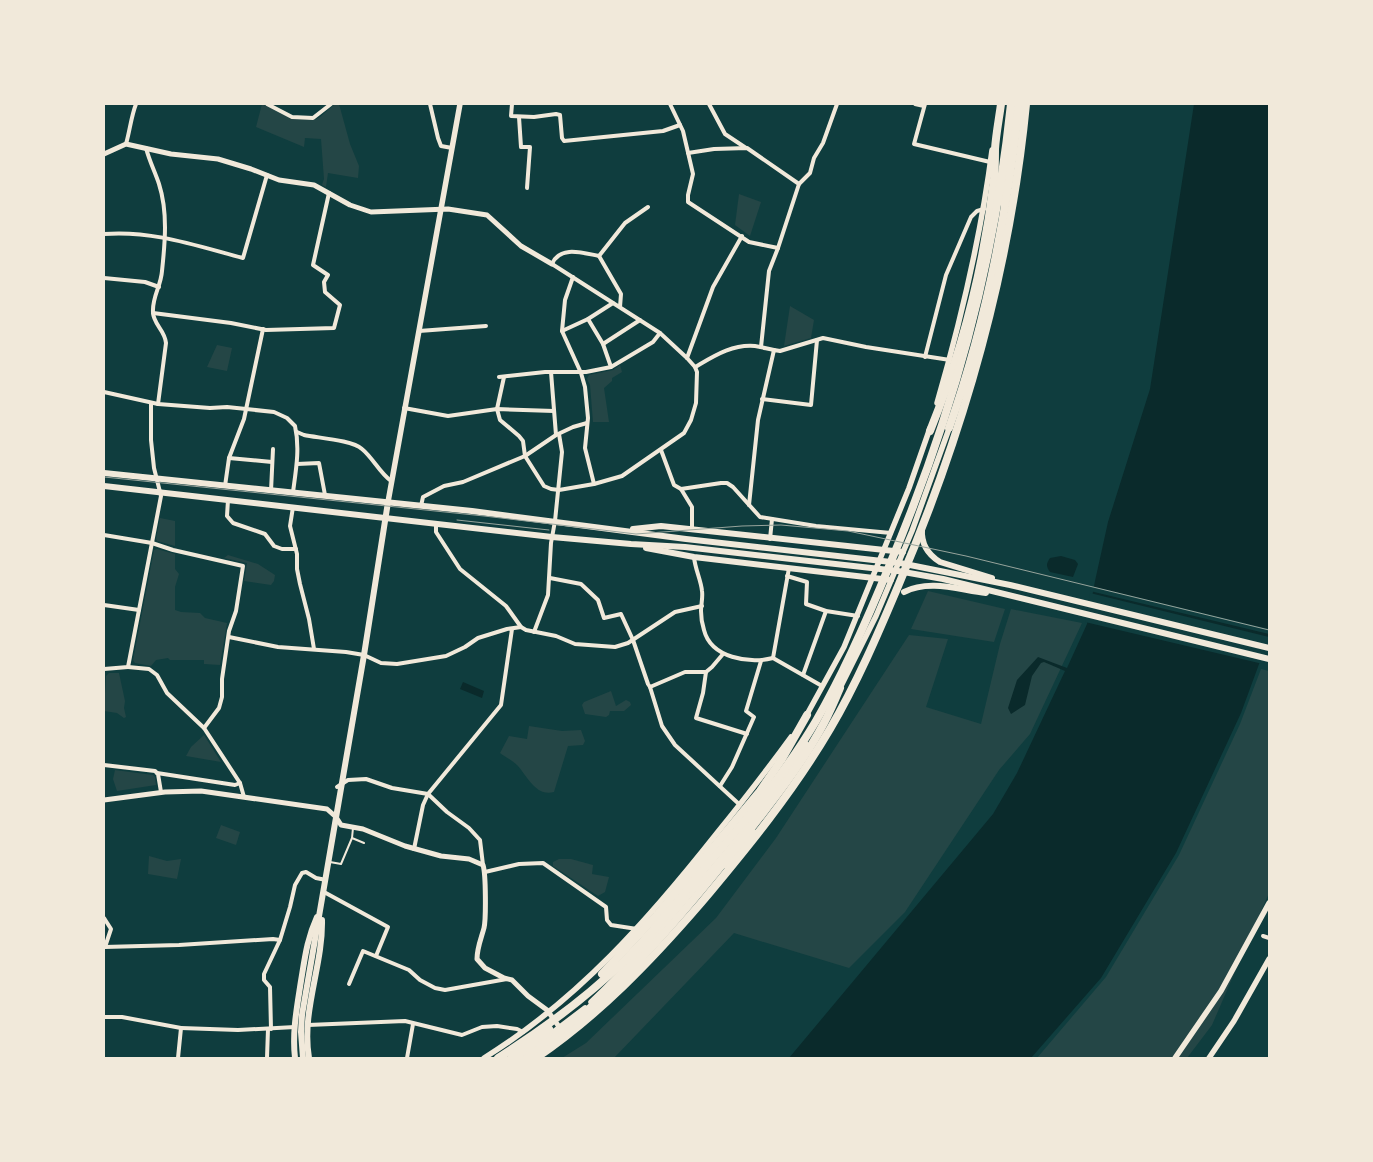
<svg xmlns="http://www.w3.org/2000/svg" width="1373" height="1162" viewBox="0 0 1373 1162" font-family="'Alegreya Sans',sans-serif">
<rect width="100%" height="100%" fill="#0f3d3e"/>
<g fill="#244646">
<path d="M262,104L292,119L314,120L320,117L335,104H339L350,144L359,166L358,178L328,173L326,187L322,185L324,179L321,139L305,138L304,147L256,127Z"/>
<path d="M739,194L761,202L750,236L735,225Z"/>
<path d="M790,306L814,320L811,338L784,346Z"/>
<path d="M217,345L232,348L227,371L207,367Z"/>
<path d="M620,365L622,372L612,378V381L604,388L609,422H593L590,385L587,379L589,375L613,370Z"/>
<path d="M160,518L175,521V546L157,541L156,539Z"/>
<path d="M157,549L175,554V569L179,574L175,587V610L181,612L200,613L205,618L227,623L220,665L204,664V660H170L168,658L156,660L151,666L135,663L133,660L154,550Z"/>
<path d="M228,555L258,564L275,575L274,581L271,585L244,581L247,563L224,558Z"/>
<path d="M928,591L1005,609L994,642L911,629Z"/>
<path d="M1011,609L1082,623L1030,734L999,770L905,912L849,968L734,933L614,1058H562L586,1043L716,918L776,838L909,635L948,639L926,707L981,724L1000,644Z"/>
<path d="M1261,669L1269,671V893L1212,1025L1187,1058H1037L1106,977L1179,855L1240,724Z"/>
<path d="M109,673H119L125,701L124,708L126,717L124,718L117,713L104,711L106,676Z"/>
<path d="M611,691L616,706L626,700L630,702L631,705L624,711H610L609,715L606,717L585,714L582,705L584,702Z"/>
<path d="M529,726L562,731L581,730L585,741L583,745L568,746L554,792C535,797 527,775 517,765C512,760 505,757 500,753L509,736L527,739Z"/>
<path d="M204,735L221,762L186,756L191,747Z"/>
<path d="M115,770L153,775L155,777L156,785L117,791L113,779Z"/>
<path d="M221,825L240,832L236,845L216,838Z"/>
<path d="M149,856L167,861L181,859L177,879L148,874Z"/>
<path d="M559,859H571L593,865L592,874L609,877L605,892L598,896L553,866V862Z"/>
</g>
<g fill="#0a2a2b">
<path d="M1194,104H1269V637L1241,713L1176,853L1101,978L1031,1058H789L993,814L1017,773L1065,671L1044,662L1041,663L1032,676L1025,705L1011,714L1008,708L1017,680L1038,657L1067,668L1087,624L1095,581L1108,522L1150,389Z"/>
<path d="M1061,556L1075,560L1078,564L1073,577L1050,572C1046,566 1046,564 1050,558Z"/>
<path d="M463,682L484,691L482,698L460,689Z"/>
</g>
<g fill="#0f3d3e">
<path d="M1091,586L1269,629V634L1090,591Z"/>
<path d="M1090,593L1269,637V645L1263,664L1085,622Z"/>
</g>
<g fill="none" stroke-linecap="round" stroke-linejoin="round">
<g stroke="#f1e9da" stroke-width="2">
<path d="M352,838L364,843"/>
<path d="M330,862L341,864L352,838L353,828"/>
</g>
<g stroke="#f1e9da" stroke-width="4">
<path d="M267,104L292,117L313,118L331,104"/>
<path d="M430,104L438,138L441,146L452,148"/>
<path d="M512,104L511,116L534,117L556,114L560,115L562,138L564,141L663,131L680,125"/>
<path d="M670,104L683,131L693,174L688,195V202L749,242L778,248"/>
<path d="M709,104L725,134L746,148"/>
<path d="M915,104L924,106"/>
<path d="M925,104L914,144L990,162"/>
<path d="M519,117L521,147H530L527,188"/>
<path d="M126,144C130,130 131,117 136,104"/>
<path d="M146,148C149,160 155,172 159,184C168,212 165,243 162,271C161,286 152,297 153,312C153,324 165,330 166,343L158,404"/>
<path d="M688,153L714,149L747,148L799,184L778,248L769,271L761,347"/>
<path d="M799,184L810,173L814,158L823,143L837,104"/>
<path d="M104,234C152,230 197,246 243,258L267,175"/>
<path d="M599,256L625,223L648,207"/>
<path d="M573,277L565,300L562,331L581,373L585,387L588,418L585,448L594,484"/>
<path d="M104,278L145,282L159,287"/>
<path d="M620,307L621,294L599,256C583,253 560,245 552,264L660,333L687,358L695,367C714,356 732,344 755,346C762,347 768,349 774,350"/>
<path d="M153,313L231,323L266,330L334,328L340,305L325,292L324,282L328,275L313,265L329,193"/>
<path d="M588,319L603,344L611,367"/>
<path d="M419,331L486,326"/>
<path d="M562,331L588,319L613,303"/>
<path d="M603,344L640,320"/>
<path d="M925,357L946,275L971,217L977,211L984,209"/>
<path d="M687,358L713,287L742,236"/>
<path d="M551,372L556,435"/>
<path d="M499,377L545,372H586L611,367L653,342L660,333"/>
<path d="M504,377L497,409L500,420L519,436L523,441L525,456L544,486L551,489L559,490L594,484L622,476L684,433L691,420L696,403L697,372L695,367"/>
<path d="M104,392L158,404L210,408L227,407L274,412L287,418L295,426C300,448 296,470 293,492"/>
<path d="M762,399L811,405L817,340"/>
<path d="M404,408L448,416L497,409L554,411"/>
<path d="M297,432L304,435C318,438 352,440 362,449C373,458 379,472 391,481"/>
<path d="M661,450L674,485L681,489L692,507V529"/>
<path d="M229,458L272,462"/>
<path d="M297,464L319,463L325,495"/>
<path d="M225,486L229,458L244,419L263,329"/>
<path d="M681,489L721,483H727L733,487L760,517L816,526L891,533"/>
<path d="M271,491L273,449"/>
<path d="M228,500L227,516L233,523L265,534L274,546L282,549H296"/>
<path d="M749,505L758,420L774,350L780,351L823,338L866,347L950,360"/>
<path d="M421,506L423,497L444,486L463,482L525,456L556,435L573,427L587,423"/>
<path d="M293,507L290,526L297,554V569L300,584L309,619L314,649"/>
<path d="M436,524V532L460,569L506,606L521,627L526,630L556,636L575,644L615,647L628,643L675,612L702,606"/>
<path d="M104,535L152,543L173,550L243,566L236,611L229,631L222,679V697L219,708L204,728"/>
<path d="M770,539L772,519"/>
<path d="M694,557C695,569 701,580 702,591C703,598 701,604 701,611C701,617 702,624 704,630C711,658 749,664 773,658L822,686"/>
<path d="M787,576L807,582L806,604L826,611L858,616"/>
<path d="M550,578L581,584L598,600L604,618L621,614L633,640L648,684L650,687L662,726L675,745L740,805"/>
<path d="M104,605L139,610"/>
<path d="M534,632L548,595L551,543L555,521L562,452L559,434"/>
<path d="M229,637L278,647L346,652L364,655L381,663L397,664L446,656L465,647L478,638L507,629L521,627"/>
<path d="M773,658L789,568"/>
<path d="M128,667L149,669L157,675L167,693L204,728L240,783L244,797"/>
<path d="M104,669L128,667L161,496L154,468L151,440V403"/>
<path d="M706,672L703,693L696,718L747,734"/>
<path d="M803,675L826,611"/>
<path d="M650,687L685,672H706L712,667L723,654"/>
<path d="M104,765L155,771L158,774L161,792"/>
<path d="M157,773L235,785L240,783"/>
<path d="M720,786L732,767L754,717L746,711L761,661"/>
<path d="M337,787L348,780L366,779L392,788L428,794L447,812L469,828L480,840L483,865"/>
<path d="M414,849L423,805L428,794L501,705L512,629"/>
<path d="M485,872L519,864L543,863L606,907L607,920L611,925L637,929"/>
<path d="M324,892L388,927L376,956"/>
<path d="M104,918L111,929L105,947"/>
<path d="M1263,936L1269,938"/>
<path d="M104,947L179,945L273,939L280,940"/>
<path d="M349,984L363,951L409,970L420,980L435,988L445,990L507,979"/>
<path d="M104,1017H122L181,1028L178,1058"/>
<path d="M308,1025L405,1021L462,1035L482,1027L497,1026L517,1029L523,1032"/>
<path d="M181,1028L238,1030L295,1027"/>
<path d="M271,1029L270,987L264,980V974L280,940L290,907L295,885L302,873L306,872L316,878L326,880"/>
<path d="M267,1058L268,1029"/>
<path d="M407,1058L413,1024"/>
</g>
<g stroke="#f1e9da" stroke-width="5">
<path d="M104,154L126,144L171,154L218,159L251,169L279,180L314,185L350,205L371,212L448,209L487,215L521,246L552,264"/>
<path d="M104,800L165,792L201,791L327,809L336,817L341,825L363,829L405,846L441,856L469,859L483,865C486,874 486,920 484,928C481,939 477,948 477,959L485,968L504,978L512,980L528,996L547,1010L560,1028"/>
</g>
<g stroke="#f1e9da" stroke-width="5.5">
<path d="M1002,203L1015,104"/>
<path d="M937,403C961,320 981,236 992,150"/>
<path d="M388,502L460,104"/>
<path d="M838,692L876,616L912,531L950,426"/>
<path d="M805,718L844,647L909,488L930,428"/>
<path d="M726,866L754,832"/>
<path d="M591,1002C627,968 660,930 692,892C733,845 773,797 806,744"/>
<path d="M484,1058C578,1000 649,919 717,833C742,802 767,770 791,737"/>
<path d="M519,1058L585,1008"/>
<path d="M1175,1058L1221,991L1269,903"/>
<path d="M1209,1058L1234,1021L1269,959"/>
</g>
<g stroke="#f1e9da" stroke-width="6">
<path d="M104,473L472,511L686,539L900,563L1010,585L1269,648"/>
<path d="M104,486L552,537L631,544L685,547L898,571L943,579L1269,659"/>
<path d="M633,529L661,526L903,552"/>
<path d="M922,529C921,544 927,554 940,562L992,578"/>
<path d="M646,548L694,557L891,580"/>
<path d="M904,592C930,579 959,590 986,593"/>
<path d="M295,1058C292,1032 297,1007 301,981C305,957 307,939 317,917"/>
<path d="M303,1058L301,1032L302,1015L364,655L388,502"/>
<path d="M309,1058C301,1012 323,966 322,920"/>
</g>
<g stroke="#f1e9da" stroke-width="8">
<path d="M949,428C986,324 1007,214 1019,104"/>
<path d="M930,431C962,352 984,265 994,180C995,170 995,159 995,149C996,134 999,119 1001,104"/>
<path d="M602,974L657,915L760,791L782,759L807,715"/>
<path d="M498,1058C542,1030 585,999 623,962C652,933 678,901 704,869C744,822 784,775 816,721C845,671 868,618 890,564C953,414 994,266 1011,104"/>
<path d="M511,1058L549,1029"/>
<path d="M527,1058C606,1003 670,930 730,855C763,813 799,770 824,723C830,712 835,700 840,688"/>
<path d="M536,1058C599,1015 651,961 701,903C747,848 793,792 830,729C857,683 878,634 899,584C964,431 1010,270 1026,104"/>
</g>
<g stroke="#97a49c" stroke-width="1">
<path d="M104,477L484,516L636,534L742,526L781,525L848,531L966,556L1269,630"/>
<path d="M457,520L549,530"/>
</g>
</g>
<rect width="1373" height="1162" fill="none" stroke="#f1e9da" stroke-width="210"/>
</svg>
